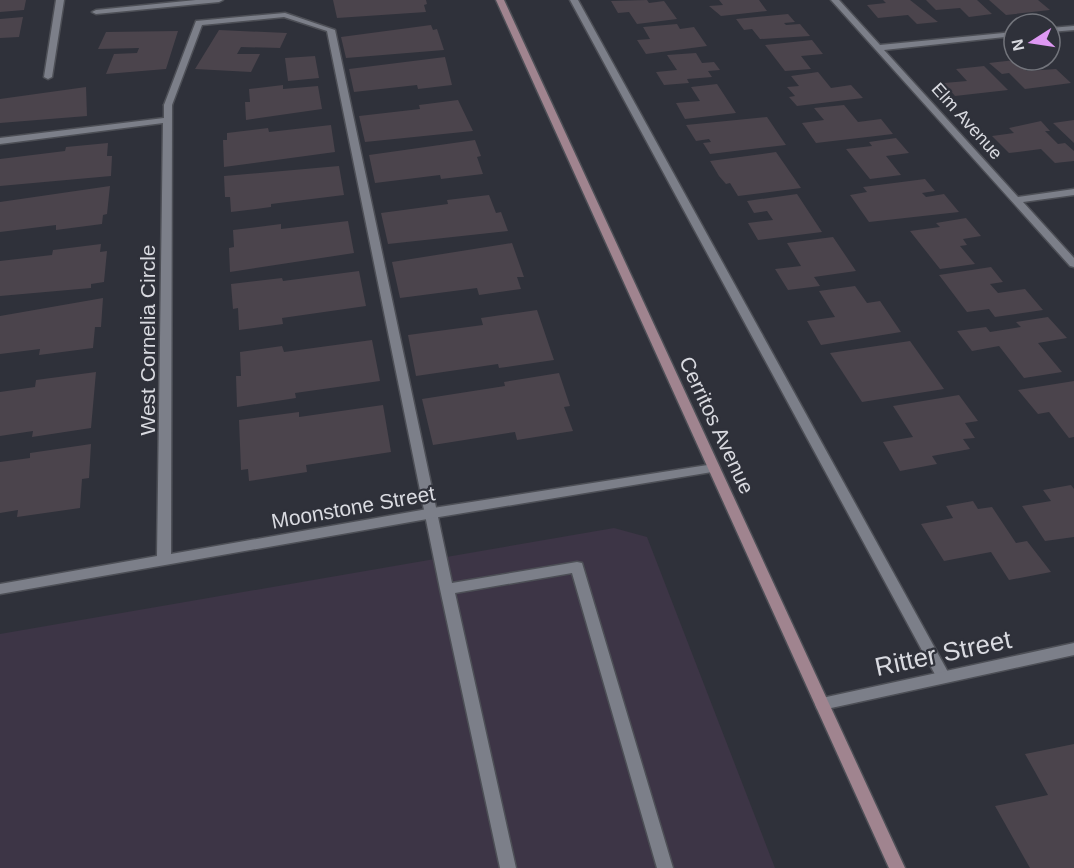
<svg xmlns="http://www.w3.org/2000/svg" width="1074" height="868" viewBox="0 0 1074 868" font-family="Arial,sans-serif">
<rect width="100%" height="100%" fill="#2f313a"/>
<path fill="#3d3546" d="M614,528L647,537L775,868H0V634Z"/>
<g fill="#4b444c">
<path d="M0,0H26L24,10L0,12Z"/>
<path d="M333,0H426L427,4L424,5L426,12L337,18Z"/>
<path d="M647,0L649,3L664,1L677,19L637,24L629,12L618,13L611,1Z"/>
<path d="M719,0H759L767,11L721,16L709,6L723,5Z"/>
<path d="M883,0H910L938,22L917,24L908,15L878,18L867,5L886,3Z"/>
<path d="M926,0H977L992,14L969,17L960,8L936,10Z"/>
<path d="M989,0H1038L1050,10L1006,15Z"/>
<path d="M788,14L795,22L784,23L786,25L800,24L810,36L760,39L752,29L744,30L736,19Z"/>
<path d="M23,17L19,37L0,38V19Z"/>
<path d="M677,24L680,29L694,27L707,46L646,54L637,40L650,39L643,27Z"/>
<path d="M431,25L433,30L437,29L444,50L346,58L341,37Z"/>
<path d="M219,30L287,33L280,48L241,47L237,54H260L251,72L195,69Z"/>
<path d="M178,31L166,69L106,74L114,54L137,53L139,48L98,49L106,32Z"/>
<path d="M812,40L823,54L801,56L811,69L785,71L765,45Z"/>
<path d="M696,53L702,63L714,62L720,70L708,71L712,77L687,79L689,83L664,85L656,72L677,70L667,55Z"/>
<path d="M315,56L319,78L288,81L285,58Z"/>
<path d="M445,57L452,85L418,89L417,85L354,92L349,69Z"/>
<path d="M1015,60L1027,71L1056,69L1071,83L1025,89L1009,73L1002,74L989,63Z"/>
<path d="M984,66L1008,90L955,96L944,83L967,81L956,69Z"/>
<path d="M818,72L831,88L851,85L863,98L797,106L789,97L795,96L787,87L799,86L791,76Z"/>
<path d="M717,84L736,113L685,119L676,103L700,101L691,87Z"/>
<path d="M283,85V89L318,86L322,109L246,120L245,102H250L249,89Z"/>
<path d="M86,87L87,116L0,123V99Z"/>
<path d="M458,100L473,131L365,142L359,116L420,109L419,105Z"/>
<path d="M844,105L858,122L881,119L893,134L816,143L802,123L824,120L814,108Z"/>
<path d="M767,117L786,145L710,154L703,143L711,142L709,139L696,141L686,125Z"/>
<path d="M1074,120V143L1053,123Z"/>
<path d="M1041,121L1050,131H1045L1058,144L1065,143L1074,151V161L1055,163L1041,149L1009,153L992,136L1014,133L1009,128Z"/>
<path d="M331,125L335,152L224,167L223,140H227V133L268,128L269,132Z"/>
<path d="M896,138L909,153L886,156L901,175L870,179L846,149L872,146L869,142Z"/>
<path d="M475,140L481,156L477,157L483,174L441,179L440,175L375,183L369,155Z"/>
<path d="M108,143L107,156H112L111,176L0,186V159L65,151L66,147Z"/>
<path d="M776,152L801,188L738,196L730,183L726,184L719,176L710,161Z"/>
<path d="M339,166L344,195L271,204V207L231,212L230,197H225L224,176Z"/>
<path d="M925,179L935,191L922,193L926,197L944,194L959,212L869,222L850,195L867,192L863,187Z"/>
<path d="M110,186L107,214L103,215L102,224L56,230V225L0,232V202Z"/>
<path d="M797,194L822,232L758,240L748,223L773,220L767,211L754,213L747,201Z"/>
<path d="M489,195L496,213L501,212L508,231L388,244L381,213L448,204L447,200Z"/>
<path d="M966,218L981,236L963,239L967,245L960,246L975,264L940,269L910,231L940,227L936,223Z"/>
<path d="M348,221L354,253L230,272L229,248L234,247L233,230L281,224V229Z"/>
<path d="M833,237L856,271L814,277L820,286L788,290L775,269L801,266L787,243Z"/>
<path d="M512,243L524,277H517L521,289L479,295L477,288L400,298L392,262Z"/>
<path d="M101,244L100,252L107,251L104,282L91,284V288L0,296V261L52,255L53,250Z"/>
<path d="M991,267L1003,282L990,284L998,293L1025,289L1043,310L995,317L989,309L967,312L939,275Z"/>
<path d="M359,271L366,306L282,318L283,324L239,330L238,308L233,309L231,284L282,278L283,281Z"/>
<path d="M855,286L867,303L880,301L901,332L821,345L807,321L835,317L819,291Z"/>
<path d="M103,298L101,327H95L93,348L39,355L40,349L0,354V316Z"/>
<path d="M537,310L554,360L499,368L498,364L416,376L408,335L483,325L481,318Z"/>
<path d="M1048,317L1067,338L1038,343L1062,372L1024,378L999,346L972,351L957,331L986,327L990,332L1021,327L1016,322Z"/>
<path d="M372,340L380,381L295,393L296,398L237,407L236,376H241L240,352L282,346L284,352Z"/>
<path d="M910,341L944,389L862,402L830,353Z"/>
<path d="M96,372L91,428L32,437L33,431L0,436V392L35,387L36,380Z"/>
<path d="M559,373L570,406L564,407L573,431L517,440L515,432L433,445L422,399L505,386L504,382Z"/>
<path d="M1074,381V437L1069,438L1049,412L1038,414L1018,390Z"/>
<path d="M959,395L978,421L965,423L975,438L963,439L970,449L932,456L937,464L900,471L883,442L913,437L893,406Z"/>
<path d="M383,405L391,452L306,465L307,472L249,481L248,469L241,470L239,420L299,412V417Z"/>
<path d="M91,444L89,478L82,479L80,508L17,517L18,510L0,513V462L30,458V453Z"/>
<path d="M1071,485L1074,489V537L1045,541L1022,506L1051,501L1043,490Z"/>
<path d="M973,501L978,509L992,507L1016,543L1027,541L1051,572L1009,580L991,552L944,561L921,524L953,518L946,506Z"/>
<path d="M1074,744V868H1030L995,806L1048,795L1025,754Z"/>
</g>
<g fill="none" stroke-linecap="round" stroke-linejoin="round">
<g stroke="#4d4f56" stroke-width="3">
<g id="service">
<path d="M56,0H64L52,77L48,79L44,77Z"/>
<path d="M196,0H223L219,2L96,14L92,12L96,10Z"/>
<path d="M570,0H578L948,672L950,676L948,680L943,682L938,680Z"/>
<path d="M285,13L335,30L452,583L577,562L582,563L673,868H657L572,573L455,593L516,868H500L440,589L327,31L284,17L202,25L172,105L168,108L164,105L196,21Z"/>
</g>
</g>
<g stroke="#4d4f56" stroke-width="3">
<g id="minor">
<path d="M831,0H839L880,45L1014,32V36L884,50L1018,197L1074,189V195L1023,202L1074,258V267L1070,266Z"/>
<path d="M1074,26V30L1050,32V28Z"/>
<path d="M168,102L172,105L171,554L433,508L714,464L718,465L720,468L718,471L433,518L0,594V584L157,556L163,123L0,144V138L164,118V105Z"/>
<path d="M1074,643V655L822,710L817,709L815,704L817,699L822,698Z"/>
</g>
</g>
<g stroke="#4d4f56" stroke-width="3">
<path id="secondary" d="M496,0H504L905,868H889Z"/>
</g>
<use href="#service" fill="#7c7f89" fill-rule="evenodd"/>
<use href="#minor" fill="#7c7f89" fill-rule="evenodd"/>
<use href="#secondary" fill="#a0848f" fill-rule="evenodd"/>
</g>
<g text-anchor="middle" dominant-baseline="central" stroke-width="4.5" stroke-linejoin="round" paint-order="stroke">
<g font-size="18" fill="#d9dae0" stroke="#2f313a">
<text transform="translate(967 121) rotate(48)">Elm Avenue</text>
</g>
<g font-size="21" fill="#d9dae0" stroke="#2f313a">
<text transform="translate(147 340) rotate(-90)">West Cornelia Circle</text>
<text transform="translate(717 425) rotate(65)">Cerritos Avenue</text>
<text transform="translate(353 507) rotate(-10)">Moonstone Street</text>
</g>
<g font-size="26" fill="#d9dae0" stroke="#2f313a">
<text transform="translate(943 653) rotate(-12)">Ritter Street</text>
</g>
</g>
<g transform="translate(1032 42) rotate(258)"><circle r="28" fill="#2f313a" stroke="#73757c" stroke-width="1.5"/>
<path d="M0-4.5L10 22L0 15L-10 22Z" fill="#de98f3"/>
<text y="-9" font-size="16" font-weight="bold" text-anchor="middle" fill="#d9dae0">N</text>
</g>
</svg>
